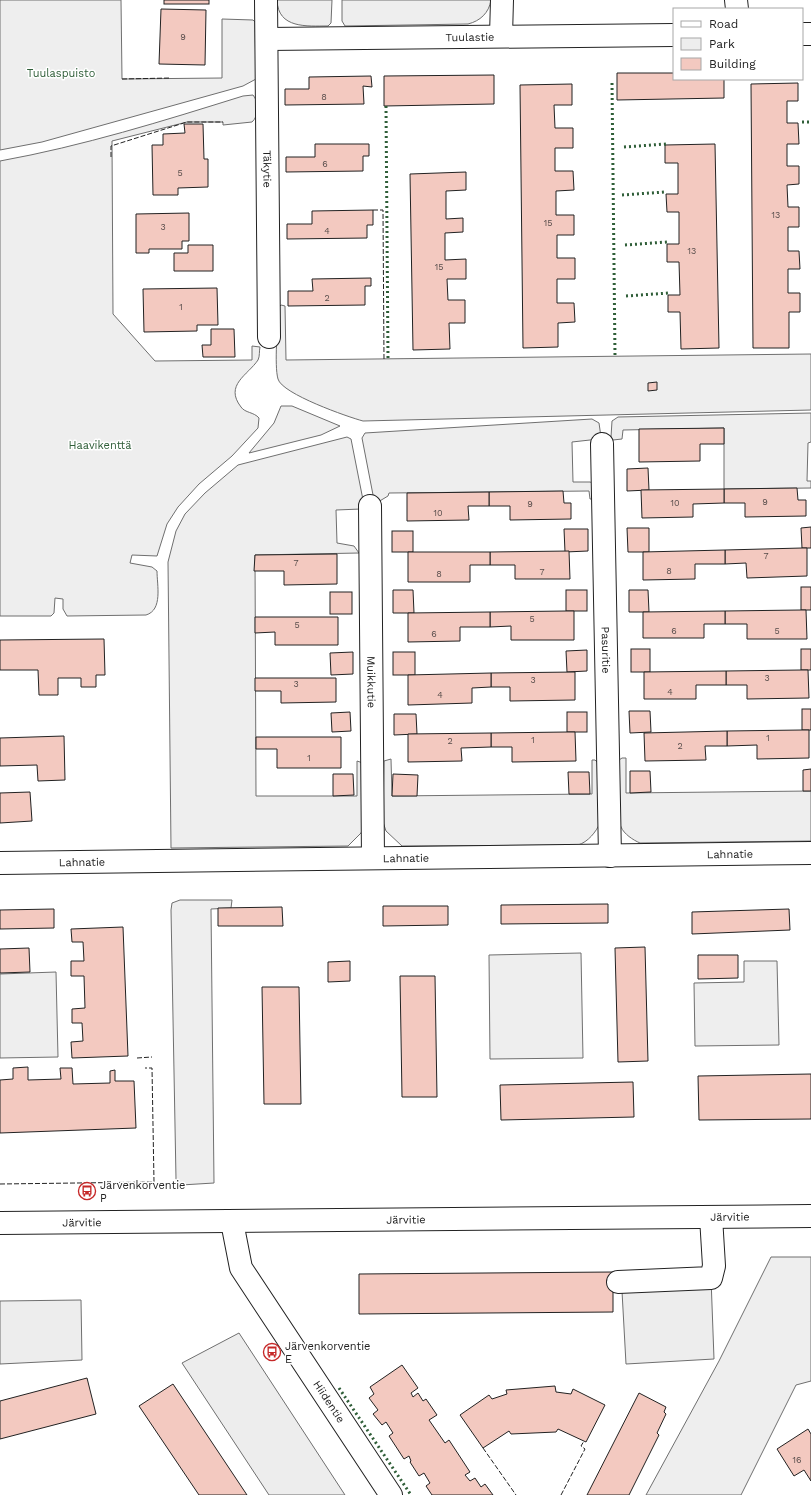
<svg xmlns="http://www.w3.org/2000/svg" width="811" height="1495" viewBox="0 0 811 1495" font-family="'Work Sans',sans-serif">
<rect width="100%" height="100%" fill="#fff"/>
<g fill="#eee" stroke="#6f6f6f">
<path d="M0,0H121L122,79L222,78V19L253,20L255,22L256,79L243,86L42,142L0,150Z"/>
<path d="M277,0H332L331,23L328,26C307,26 278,29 277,0Z"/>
<path d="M342,0H491C489,13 480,21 468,24L345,26L342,21Z"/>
<path d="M253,95C259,102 259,116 252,122L223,125V122H187L112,141L113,314L155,361L252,360V346L260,347C259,351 260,356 258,360C248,375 224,385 241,407C245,413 254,412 259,418L258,428L232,456L199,484L178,507L167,524L157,556L132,555L130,563L152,567L157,571C157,585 163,610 146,615L67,616L63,609V599L55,598L54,613L51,616H0V161C83,146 163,121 243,96Z"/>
<path d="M281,305L285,306L286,360L811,354V410L363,421C348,417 282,394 278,379C274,365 278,325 278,308Z"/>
<path d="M281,406H292L340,426L321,435L249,453L274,423Z"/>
<path d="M811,413V442L808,443L807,481H811V488L724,489V428L623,430L622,439L613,440L611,437L612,421L618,417Z"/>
<path d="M592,419L599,423L601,437L599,439L572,442L573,482H590L593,483L594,499H590L589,491L389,493L388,496L378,502L374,500L362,438L365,433Z"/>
<path d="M347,437L351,439L364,505L361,509L336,510L337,543L354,546L359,553L255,555L256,796H357V761L363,763L365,822L361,833L348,846L171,848L168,562L176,531L185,514L205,493L238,465Z"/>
<path d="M622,758H626V793L811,791V841L640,843C633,840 624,834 621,827C617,818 619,773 619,760Z"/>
<path d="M391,759L392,796L592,794V760H595L598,763L600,823C596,832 588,842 578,845L402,846L386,831L383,822L384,761Z"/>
<path d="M180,900H232L231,908L211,909L214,1183L181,1185L176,1179L171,910L172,903Z"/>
<path d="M581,953L583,1058L490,1059L489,955Z"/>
<path d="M744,961H777L779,1045L695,1046L694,983L744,982Z"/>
<path d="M56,972L58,1057L0,1058V974Z"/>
<path d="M771,1257H811V1381L796,1385L741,1495H646L719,1361Z"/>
</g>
<g fill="#ededed" stroke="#6f6f6f">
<path d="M621,1273L711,1278L714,1359L626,1364Z"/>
<path d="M81,1300L82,1360L0,1364V1301Z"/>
<path d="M239,1333L345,1495H269L182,1363Z"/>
</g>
<g fill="#f3c9c0" stroke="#222">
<rect x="164" y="0" width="45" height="4"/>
<path d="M161,9L206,10L205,65L159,64Z"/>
<path d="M617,73H674V79H724V98L617,100Z"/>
<path d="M494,75V104L384,106V76Z"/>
<path d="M371,76L372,87L363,86L364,104L285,105V89H309V77Z"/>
<path d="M798,83V101H787V123H798L799,144H787V166H799V184L787,185L788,207H799V227H788V251H799L800,269H788V293H800V312H789V348H753L751,84Z"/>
<path d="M572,84V105H554L555,128H573V148H555V171H573L574,190L556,191V215H574V235H557V258H575V279H557V303H574L575,322L558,323V347L523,348L520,85Z"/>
<path d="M184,124H203L204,159H208V187L178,188V195H153L152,145H163V134L185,133Z"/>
<path d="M315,144H369V156H363V171L286,172V157H315Z"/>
<path d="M715,144L719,348L681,349L680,312H668V295H680L679,262H667V244H679V212H667L666,194H678V163H665V145Z"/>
<path d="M466,172V190L446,191V219L463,218V232L445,233V260L466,259V279H447L448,300H465V323H449L450,349L413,350L410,174Z"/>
<path d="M373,210V225H367V238L287,239V224H312V211Z"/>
<path d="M189,213V241H182V249H149V253H136V214Z"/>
<path d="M188,245H213V271H174V253H188Z"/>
<path d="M371,278V286H365V305L288,306V291H313L312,279Z"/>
<path d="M217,288L218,325H197V331L144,332L143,289Z"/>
<path d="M211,329H234L235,357H203L202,345H211Z"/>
<path d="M657,382V390L648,391V383Z"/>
<path d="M724,428V444H700V461L639,462V429Z"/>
<path d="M648,468L649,490L627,491V469Z"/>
<path d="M797,488L798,500H806V516L745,517V503H724V489Z"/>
<path d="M724,489V503L693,504V517L642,518L641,490Z"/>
<path d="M563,491L564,503H571V519L510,520V506H489V492Z"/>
<path d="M489,492V506H468L469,520L407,521V493Z"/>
<path d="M811,527V548H802L801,528Z"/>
<path d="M627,528H649V552H628Z"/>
<path d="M564,529H588V551L565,552Z"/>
<rect x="392" y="531" width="21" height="21"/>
<path d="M802,548H807V576L747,578L746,563L725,564V550Z"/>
<path d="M725,550V564H695V579L643,580V552Z"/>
<path d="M569,551L570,579H515V565H490V552Z"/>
<path d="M408,552H490V565H470V582H408Z"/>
<path d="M337,554V584L284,585V571H254L255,555Z"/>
<rect x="801" y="587" width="10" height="23"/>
<path d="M393,590H413L414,613H393Z"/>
<rect x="566" y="590" width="21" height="21"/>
<path d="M629,590H648L649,612H629Z"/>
<rect x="330" y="592" width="22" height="22"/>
<path d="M801,610H806L807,639H747V624H725V611Z"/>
<path d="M566,611H574V640H511V626L490,627V612Z"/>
<path d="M725,611V624H704V638H643V612Z"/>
<path d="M490,612V627H460V641L408,642V613Z"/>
<path d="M255,617H338V645H275V632L255,633Z"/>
<path d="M104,639L105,675H96V687H81V678H58V695H39L38,670H0V640Z"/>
<rect x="631" y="649" width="19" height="23"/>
<rect x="801" y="649" width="10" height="21"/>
<path d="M587,650V671L567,672L566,651Z"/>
<path d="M353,652V674L331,675L330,653Z"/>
<rect x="393" y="652" width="22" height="23"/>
<path d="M801,670H808L809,698L747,699V685H726V671Z"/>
<path d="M726,671V685H696V699H644V672Z"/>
<path d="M575,672V700L510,701V687H491V673Z"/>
<path d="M491,673V687L472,688V703L408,705V675Z"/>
<path d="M255,678H336V702L281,703V691H255Z"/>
<rect x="802" y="709" width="9" height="21"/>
<path d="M629,711H650L651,732L630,733Z"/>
<path d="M350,712L351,731L332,732L331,713Z"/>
<rect x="567" y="712" width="20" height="20"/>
<path d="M394,714H416L417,734L394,735Z"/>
<path d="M802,730H809V758L757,759V745L727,746V731Z"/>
<path d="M727,731V746H705L706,760L645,761L644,733Z"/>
<path d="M567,732H575L576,761L512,762V747H491V733Z"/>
<path d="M491,733V747L461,748L462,761L408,762V734Z"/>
<path d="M64,736L65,780L38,781L37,765L0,766V738Z"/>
<path d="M256,737H341V768H277V749H256Z"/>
<path d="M811,769V791H803V770Z"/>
<path d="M630,771H650L651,792L630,793Z"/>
<path d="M568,772H589L590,794H569Z"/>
<path d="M333,774H353L354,795L333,796Z"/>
<path d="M393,774L418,775L417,796H392Z"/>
<path d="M30,792L32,821L0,823V793Z"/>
<path d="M608,904V923L501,924V905Z"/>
<path d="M383,906H448V925L383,926Z"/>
<path d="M282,907L283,926H218V908Z"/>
<path d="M54,909V928L0,929V910Z"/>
<path d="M789,909L790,930L692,934V912Z"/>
<path d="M123,927L128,1056L72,1058L71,1042L83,1041L82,1023H72V1009L85,1008L84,976H71V961H84L83,942H72L71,929Z"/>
<path d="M645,947L648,1061L618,1062L615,948Z"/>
<path d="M29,948L30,972L0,973V949Z"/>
<path d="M698,955H738V978L698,979Z"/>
<path d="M350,961V981L328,982V962Z"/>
<path d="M400,976H435L437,1097H402Z"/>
<path d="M262,987H299L301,1104H264Z"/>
<path d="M28,1067V1080L61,1079L60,1068H72L73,1084L110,1083V1071L115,1070V1081H134L136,1128L0,1133V1080L13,1079V1068Z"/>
<path d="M811,1074V1119L699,1120L698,1076Z"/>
<path d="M633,1082L634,1117L501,1120L500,1085Z"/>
<path d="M613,1272V1312L359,1314V1274Z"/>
<path d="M402,1365L418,1388L411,1393L413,1397L418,1393L423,1401L426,1399L437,1415L429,1420L445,1443L449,1440L470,1472L465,1475L470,1481L475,1478L481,1487L485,1484L493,1495H432L426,1486L430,1483L424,1473L419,1476L410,1462L411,1461L409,1456L404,1459L389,1436L393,1433L386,1422L382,1425L373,1414L378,1410L369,1398L374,1394L370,1387Z"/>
<path d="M87,1378L96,1414L0,1439V1401Z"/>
<path d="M173,1384L247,1495H199L139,1406Z"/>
<path d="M555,1386L556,1392L571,1394L573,1389L605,1405L586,1442L558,1429L556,1432L511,1434L509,1431L483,1448L460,1415L489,1395L492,1399L507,1394L506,1390Z"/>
<path d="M639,1393L666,1407L664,1412L666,1414L657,1433L659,1435L629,1495H587Z"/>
<path d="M808,1429L811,1434V1481L804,1470L794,1476L777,1449Z"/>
</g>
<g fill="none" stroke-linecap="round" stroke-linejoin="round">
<g stroke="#222" stroke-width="24">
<g id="minor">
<path id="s1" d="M266,0L269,337"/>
<path d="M736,0L737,9"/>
<path d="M802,34H811"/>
<path d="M501,36L502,0"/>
<path id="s2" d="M267,39L674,35"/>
<path id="s3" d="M602,444L610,856"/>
<path id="s4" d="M370,506L373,858"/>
<path id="s5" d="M0,863L811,853"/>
<path id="s6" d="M232,1222L241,1268L391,1495"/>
<path id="s7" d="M0,1223L811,1216"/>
<path d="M618,1282L711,1278L714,1266L711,1217"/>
</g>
</g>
<use href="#minor" stroke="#fff" stroke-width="22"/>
<g stroke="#2f5e38" stroke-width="3" stroke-dasharray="2 3" stroke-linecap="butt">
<path d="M612,83L615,356"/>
<path d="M386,106L388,359"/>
<path d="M802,122H811"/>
<path d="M624,147L666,144"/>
<path d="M622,195L665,192"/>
<path d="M625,245L667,242"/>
<path d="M626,296L669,293"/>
<path d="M339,1388L411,1495"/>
</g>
<g stroke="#222" stroke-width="1" stroke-dasharray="5 2" stroke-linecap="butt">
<path d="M122,79L171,78"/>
<path d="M111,157V146L187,122H223"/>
<path d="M373,210H383L384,359"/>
<path d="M137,1058L152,1057"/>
<path d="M0,1184L154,1182L152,1068H145"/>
<path d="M483,1448L516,1495"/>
<path d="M561,1495L585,1449L581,1446L584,1441"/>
</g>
</g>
<defs>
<g id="bus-ring" transform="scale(0.9)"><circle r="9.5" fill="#fff" stroke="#c62828" stroke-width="1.5"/><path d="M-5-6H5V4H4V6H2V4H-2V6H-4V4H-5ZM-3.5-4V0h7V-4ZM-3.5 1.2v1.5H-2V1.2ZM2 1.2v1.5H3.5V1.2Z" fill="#c62828"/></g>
</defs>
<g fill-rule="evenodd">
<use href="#bus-ring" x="87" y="1191"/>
<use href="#bus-ring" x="272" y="1352"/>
</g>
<g text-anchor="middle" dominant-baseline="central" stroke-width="3" stroke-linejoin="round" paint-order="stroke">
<g font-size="9" fill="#564c4a">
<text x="183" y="37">9</text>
<text x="324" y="97">8</text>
<text x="325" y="164">6</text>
<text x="180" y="173">5</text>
<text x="776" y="215">13</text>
<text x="548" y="223">15</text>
<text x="163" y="227">3</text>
<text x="327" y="231">4</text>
<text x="692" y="251">13</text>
<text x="439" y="267">15</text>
<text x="327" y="298">2</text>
<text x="181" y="307">1</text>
<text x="765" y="502">9</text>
<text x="675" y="503">10</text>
<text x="530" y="504">9</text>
<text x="438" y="513">10</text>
<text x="766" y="556">7</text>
<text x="296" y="563">7</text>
<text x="669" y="571">8</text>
<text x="542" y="572">7</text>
<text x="439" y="574">8</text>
<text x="532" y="619">5</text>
<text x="297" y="625">5</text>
<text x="674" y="631">6</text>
<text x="777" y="631">5</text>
<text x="434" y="634">6</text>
<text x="767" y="678">3</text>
<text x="533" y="680">3</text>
<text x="296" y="684">3</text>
<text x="670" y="692">4</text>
<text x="440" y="695">4</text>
<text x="768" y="738">1</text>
<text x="533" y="740">1</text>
<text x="450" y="741">2</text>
<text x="680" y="746">2</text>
<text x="309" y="758">1</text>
<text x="797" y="1460">16</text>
</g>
<g font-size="11" fill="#222" stroke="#fff">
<text stroke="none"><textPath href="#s2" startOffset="203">Tuulastie</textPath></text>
<text stroke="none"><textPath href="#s1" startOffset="169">Täkytie</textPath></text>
<text stroke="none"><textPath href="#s3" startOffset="206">Pasuritie</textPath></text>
<text stroke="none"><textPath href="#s4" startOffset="176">Muikkutie</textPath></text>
<text stroke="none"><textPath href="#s5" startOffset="730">Lahnatie</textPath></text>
<text stroke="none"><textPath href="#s5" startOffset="406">Lahnatie</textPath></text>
<text stroke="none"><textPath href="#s5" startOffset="82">Lahnatie</textPath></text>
<text stroke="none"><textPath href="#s7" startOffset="730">Järvitie</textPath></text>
<text stroke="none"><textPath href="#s7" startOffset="406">Järvitie</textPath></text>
<text stroke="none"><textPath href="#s7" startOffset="82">Järvitie</textPath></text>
<text stroke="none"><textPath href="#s6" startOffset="207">Hiidentie</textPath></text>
</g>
<g font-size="11" fill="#2f5e38" stroke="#fff">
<text x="61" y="73">Tuulaspuisto</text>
<text x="100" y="445">Haavikenttä</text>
</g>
<g font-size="11" fill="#222" stroke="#fff" text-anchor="start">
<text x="100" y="1185">Järvenkorventie<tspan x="100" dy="13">P</tspan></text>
<text x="285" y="1346">Järvenkorventie<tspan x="285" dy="13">E</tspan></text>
</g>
</g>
<rect x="673" y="8" width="130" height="72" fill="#ffffff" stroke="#a7a7a7"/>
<rect x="681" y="21" width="20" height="6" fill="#ffffff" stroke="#a7a7a7"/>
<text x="709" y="28" font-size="12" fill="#222222">Road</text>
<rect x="681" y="38" width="20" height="12" fill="#eeeeee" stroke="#a7a7a7"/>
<text x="709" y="48" font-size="12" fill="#222222">Park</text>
<rect x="681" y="58" width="20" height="12" fill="#f3c9c0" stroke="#a7a7a7"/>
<text x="709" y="68" font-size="12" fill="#222222">Building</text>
</svg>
